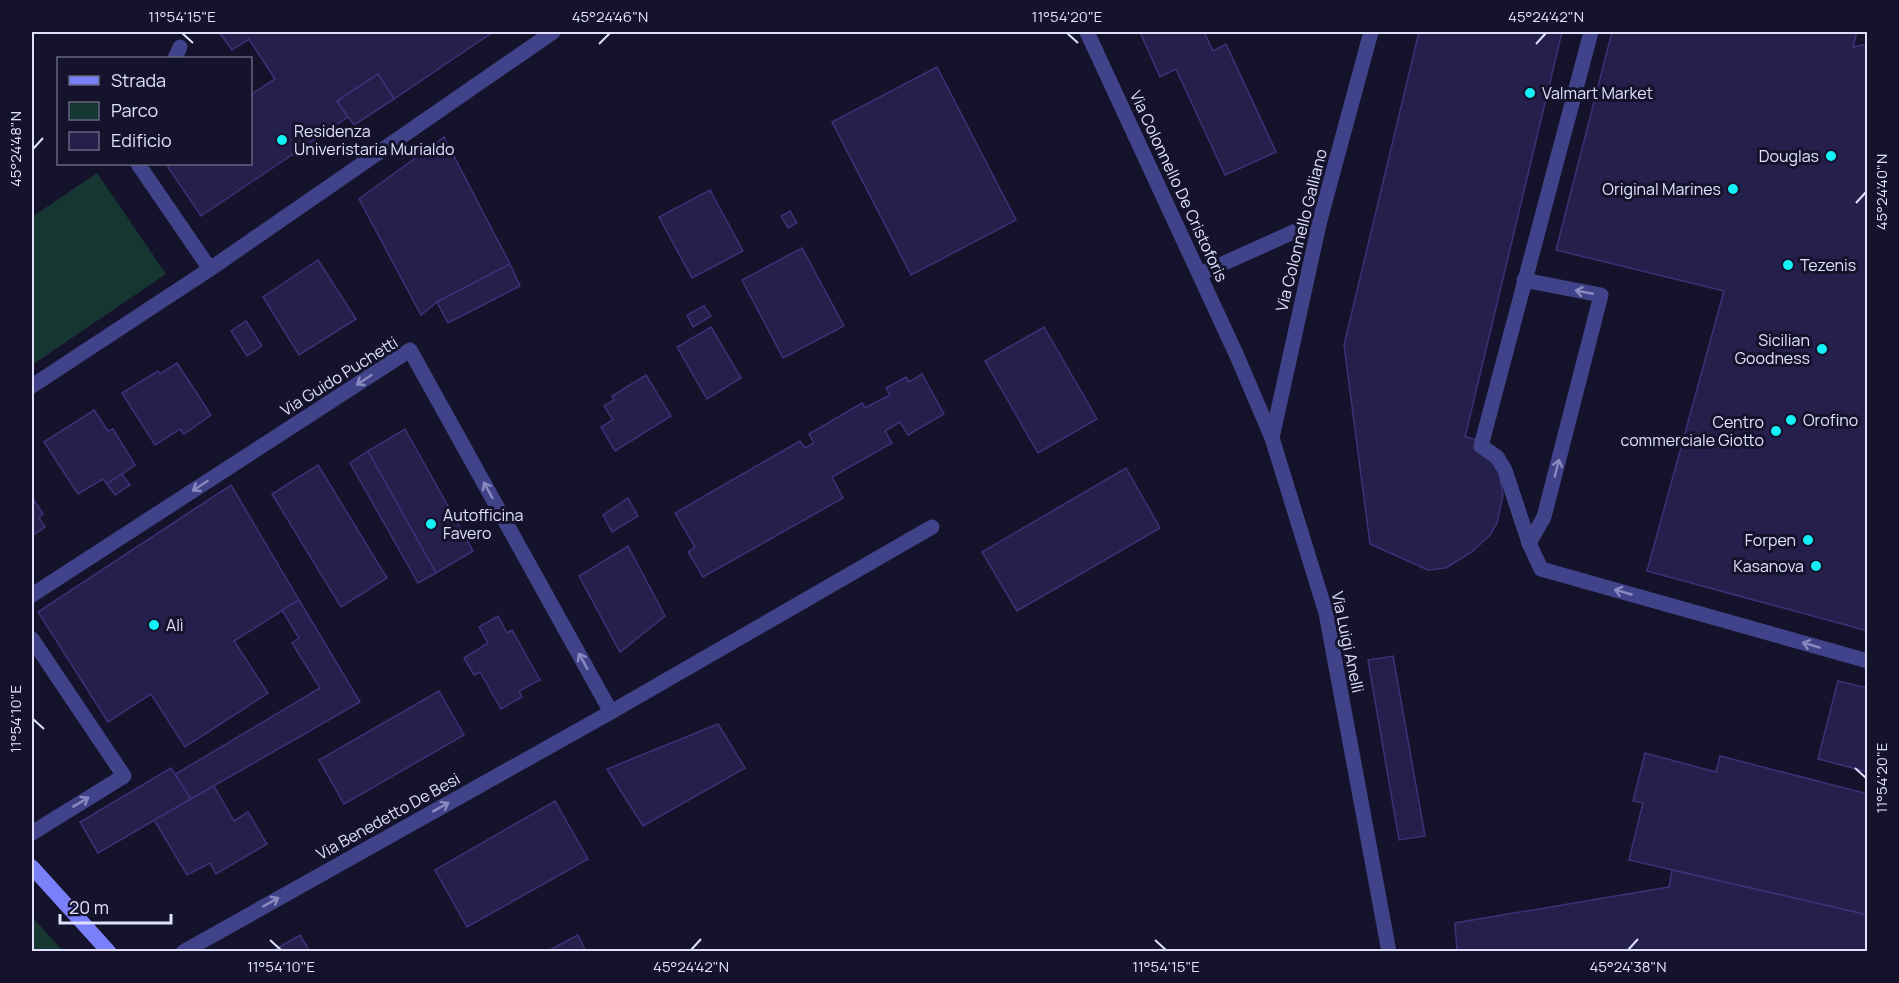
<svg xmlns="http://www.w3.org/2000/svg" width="1899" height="983" viewBox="0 0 1899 983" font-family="Manrope,sans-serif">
<rect width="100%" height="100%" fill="#15132c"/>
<g fill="#163632">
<path d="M97,173L166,274L32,365V217Z"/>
<path d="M32,917L63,951H32Z"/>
</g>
<g fill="#251f4c" stroke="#3b3277" stroke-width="1.5">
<path d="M219,32H493L394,99L378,74L337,101L348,117L201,216L166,164H250V95L275,79L249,39L232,50Z"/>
<path d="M1140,32H1204L1213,51L1226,44L1276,152L1225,175L1176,69L1160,77Z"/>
<path d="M1419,32H1562L1465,437L1474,439L1493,460L1499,472L1503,495L1497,523L1490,535L1473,551L1446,568L1428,570L1370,544L1344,345Z"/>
<path d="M1612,32H1857L1853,47L1868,44V631L1647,571L1724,291L1556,250Z"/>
<path d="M937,67L1016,220L911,275L832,122Z"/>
<path d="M378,74L394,99L354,125L337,101Z"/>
<path d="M444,137L510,264L437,302L421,315L359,199Z"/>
<path d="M710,190L743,251L692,278L659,217Z"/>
<path d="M790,211L797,223L788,228L781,216Z"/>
<path d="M802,248L844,326L783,358L742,280Z"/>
<path d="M318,260L356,319L299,355L263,297Z"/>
<path d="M510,264L520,286L448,323L437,302Z"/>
<path d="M704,306L711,316L693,327L687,315Z"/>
<path d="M246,321L262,346L247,356L231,331Z"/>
<path d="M711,327L741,378L707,399L677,347Z"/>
<path d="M1044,327L1097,419L1038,453L985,361Z"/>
<path d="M177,363L211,415L184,434L180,429L155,445L122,393L158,371L160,374Z"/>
<path d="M922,374L944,414L908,435L900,422L885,431L892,443L832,477L843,498L703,577L688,552L695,547L675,513L800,441L805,448L814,443L809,434L862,403L865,408L890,395L886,388L906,377L909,382Z"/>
<path d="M646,375L671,416L615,451L601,427L613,420L604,406L614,400L612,396Z"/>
<path d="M94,410L108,431L113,429L135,465L107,484L103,479L78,494L44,442Z"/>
<path d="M405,429L473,551L436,573L368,451Z"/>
<path d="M368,451L436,573L418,583L350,463Z"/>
<path d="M318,465L387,578L341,607L272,494Z"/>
<path d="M1126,468L1160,528L1017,611L982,552Z"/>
<path d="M122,474L130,485L115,495L107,484Z"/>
<path d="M231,485L299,600L234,641L268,693L185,747L151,694L108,722L38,612Z"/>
<path d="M32,497L43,514L39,518L45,527L32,536Z"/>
<path d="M628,498L638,516L612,532L603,515Z"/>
<path d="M628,546L665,616L620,652L579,576Z"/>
<path d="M299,600L360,702L191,799L174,775L320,688L292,643L299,638L282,610Z"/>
<path d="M498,616L507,633L512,630L540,680L519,691L522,697L501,709L480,672L474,675L464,658L488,643L479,627Z"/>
<path d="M1393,656L1425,836L1399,840L1368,660Z"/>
<path d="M1838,681L1868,688V772L1818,759Z"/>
<path d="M439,691L464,735L344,804L319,760Z"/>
<path d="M718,724L745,768L643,826L607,769Z"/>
<path d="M1645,753L1716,772L1720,756L1868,794V915L1629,860L1643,803L1633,801Z"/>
<path d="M171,768L191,799L98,853L80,822Z"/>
<path d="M214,786L234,821L248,812L267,844L216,874L210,863L187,875L154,820Z"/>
<path d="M555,801L588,859L467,927L435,870Z"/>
<path d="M1672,870L1868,915V952H1457L1455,923L1669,887Z"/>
<path d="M300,935L310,952H271Z"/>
<path d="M578,935L586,952H546Z"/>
</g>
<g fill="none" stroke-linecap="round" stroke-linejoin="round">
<g stroke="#404389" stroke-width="15">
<path d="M175,58L180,47"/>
<path d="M138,164L210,269"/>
<path d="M1524,280L1601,295L1544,517L1529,543L1541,569L1868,661"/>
<path d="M32,386L210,269L553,32"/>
<path d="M1529,543L1505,470L1497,457L1481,446L1591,32"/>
<path d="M32,639L124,776L32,833"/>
</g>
<g stroke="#404389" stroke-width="15">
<path d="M1087,32L1237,356L1272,438L1326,613L1389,952"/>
<path d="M1200,274L1320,220"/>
<path d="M1272,438L1320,220L1371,32"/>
<path d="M32,595L410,350L611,712"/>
<path d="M183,952L611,712L932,527"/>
</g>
<path stroke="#7a80fa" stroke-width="15" d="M32,867L109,952"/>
</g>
<defs><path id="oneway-shaft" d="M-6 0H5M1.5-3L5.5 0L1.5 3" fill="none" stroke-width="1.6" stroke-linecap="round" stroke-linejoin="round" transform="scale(1.5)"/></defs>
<g stroke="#8889be">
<use href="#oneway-shaft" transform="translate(1584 292) rotate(-169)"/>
<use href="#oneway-shaft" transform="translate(364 380) rotate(147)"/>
<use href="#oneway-shaft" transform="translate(1557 468) rotate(-75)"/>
<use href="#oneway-shaft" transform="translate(200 486) rotate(147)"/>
<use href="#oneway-shaft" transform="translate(488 490) rotate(-119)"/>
<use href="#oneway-shaft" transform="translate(1623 592) rotate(-164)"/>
<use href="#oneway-shaft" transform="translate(1811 645) rotate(-164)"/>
<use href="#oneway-shaft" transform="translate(583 661) rotate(-119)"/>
<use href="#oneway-shaft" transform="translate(81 802) rotate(-31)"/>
<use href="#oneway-shaft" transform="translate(441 807) rotate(-29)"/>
<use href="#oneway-shaft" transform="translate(271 902) rotate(-29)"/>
</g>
<path fill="none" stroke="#e0dffe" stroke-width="2" d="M182,33L193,43M1067,33L1078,43M599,44L610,33M1536,44L1546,33M33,149L43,138M1856,203L1866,192M33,719L44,729M1855,768L1866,778M270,940L281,950M1155,940L1166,950M691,950L701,939M1628,950L1638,939"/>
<g fill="#13f1f6" stroke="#15132c" stroke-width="2">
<circle cx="1530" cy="93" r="6"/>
<circle cx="282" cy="140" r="6"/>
<circle cx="1831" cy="156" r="6"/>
<circle cx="1733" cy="189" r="6"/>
<circle cx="1788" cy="265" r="6"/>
<circle cx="1822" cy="349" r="6"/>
<circle cx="1791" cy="420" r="6"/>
<circle cx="1776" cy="431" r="6"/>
<circle cx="431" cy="524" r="6"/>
<circle cx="1808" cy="540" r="6"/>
<circle cx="1816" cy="566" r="6"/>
<circle cx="154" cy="625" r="6"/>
</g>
<g text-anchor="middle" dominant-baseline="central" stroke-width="6" stroke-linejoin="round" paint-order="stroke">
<g font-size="16" fill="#e0dffe" stroke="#15132c" text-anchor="start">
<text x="1542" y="93">Valmart Market</text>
<text x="294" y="131">Residenza<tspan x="294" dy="18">Univeristaria Murialdo</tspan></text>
<text x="1819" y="156" text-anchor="end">Douglas</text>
<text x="1721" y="189" text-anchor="end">Original Marines</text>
<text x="1800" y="265">Tezenis</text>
<text x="1810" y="340" text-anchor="end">Sicilian<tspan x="1810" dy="18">Goodness</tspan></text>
<text x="1803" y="420">Orofino</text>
<text x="1764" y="422" text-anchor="end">Centro<tspan x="1764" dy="18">commerciale Giotto</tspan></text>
<text x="443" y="515">Autofficina<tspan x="443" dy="18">Favero</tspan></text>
<text x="1796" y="540" text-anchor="end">Forpen</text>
<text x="1804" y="566" text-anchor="end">Kasanova</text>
<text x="166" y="625">Alì</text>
</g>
<g font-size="16" fill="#e0dffe" stroke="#15132c">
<text transform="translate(1179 186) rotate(65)">Via Colonnello De Cristoforis</text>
<text transform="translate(1301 230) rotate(-76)">Via Colonnello Galliano</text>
<text transform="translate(339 376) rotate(-32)">Via Guido Puchetti</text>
<text transform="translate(1348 642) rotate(78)">Via Luigi Anelli</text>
<text transform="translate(388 816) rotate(-29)">Via Benedetto De Besi</text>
</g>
</g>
<rect width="1899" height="983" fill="none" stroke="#15132c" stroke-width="66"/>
<rect x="57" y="57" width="195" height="108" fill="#15132c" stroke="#666580" stroke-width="1.5"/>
<rect x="69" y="76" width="30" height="9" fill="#7a80fa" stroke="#666580" stroke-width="1.5"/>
<text x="111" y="87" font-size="18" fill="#e0dffe">Strada</text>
<rect x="69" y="102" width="30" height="18" fill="#163632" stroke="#666580" stroke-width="1.5"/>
<text x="111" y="117" font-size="18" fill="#e0dffe">Parco</text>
<rect x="69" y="132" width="30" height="18" fill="#251f4c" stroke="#666580" stroke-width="1.5"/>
<text x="111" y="147" font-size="18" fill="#e0dffe">Edificio</text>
<path d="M60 914v9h111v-9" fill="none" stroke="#e0dffe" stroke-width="3"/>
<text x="69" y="914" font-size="18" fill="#e0dffe" stroke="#15132c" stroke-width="4.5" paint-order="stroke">20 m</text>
<rect x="33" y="33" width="1833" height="917" fill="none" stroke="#e0dffe" stroke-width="2"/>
<g font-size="15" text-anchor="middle" fill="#e0dffe">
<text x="182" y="22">11°54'15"E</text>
<text x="610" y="22">45°24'46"N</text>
<text x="1067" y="22">11°54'20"E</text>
<text x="1546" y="22">45°24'42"N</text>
<text transform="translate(16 149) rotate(-90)" y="5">45°24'48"N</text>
<text transform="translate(1882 192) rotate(-90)" y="5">45°24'40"N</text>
<text transform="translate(16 719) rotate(-90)" y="5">11°54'10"E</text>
<text transform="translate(1882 778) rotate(-90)" y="5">11°54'20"E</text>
<text x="281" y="972">11°54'10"E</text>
<text x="691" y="972">45°24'42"N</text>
<text x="1166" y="972">11°54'15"E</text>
<text x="1628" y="972">45°24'38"N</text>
</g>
</svg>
